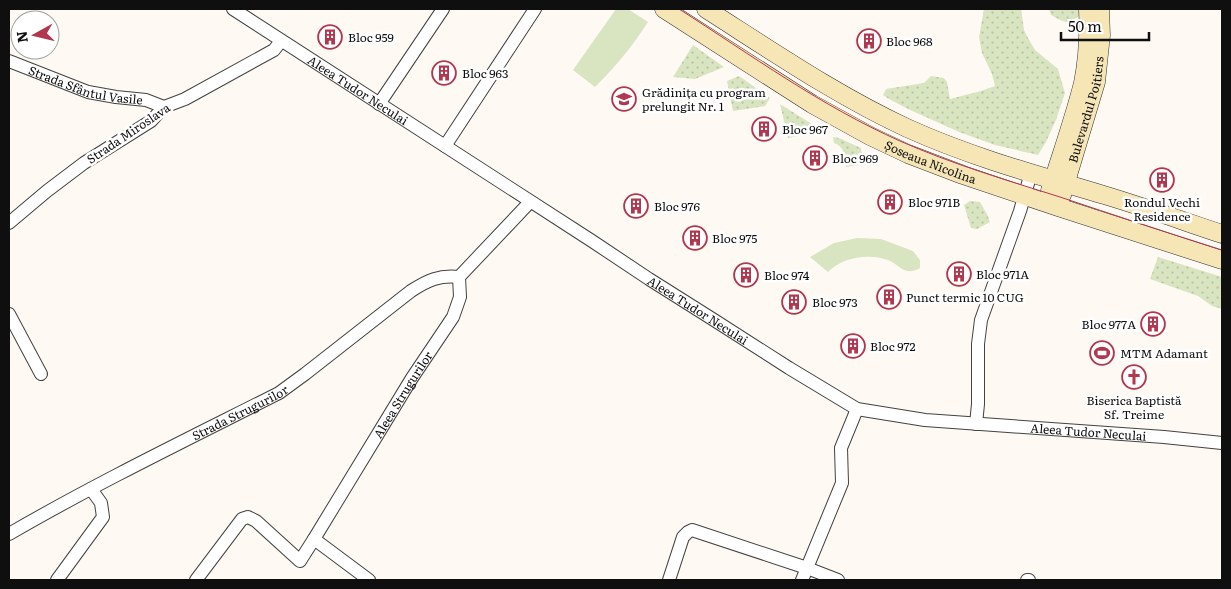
<svg xmlns="http://www.w3.org/2000/svg" width="1231" height="589" viewBox="0 0 1231 589" font-family="Literata,serif">
<defs>
<pattern id="grass-dots" width="8" height="8" patternUnits="userSpaceOnUse" patternTransform="scale(1.25)"><rect width="8" height="8" fill="#d8e5c0"/><path d="M2 2h.1M6 6h.1" fill="none" stroke="#b8c3a4" stroke-width="1.8" stroke-linecap="round"/></pattern>
</defs>
<rect width="100%" height="100%" fill="#fefaf3"/>
<g fill="url(#grass-dots)">
<path d="M984,9H1021L1024,30L1028,38L1035,50L1058,69L1065,93L1056,120L1046,142L1038,155L995,145L959,132L908,109L889,99L883,95L886,89L924,83L931,76L944,78L947,82L950,99L981,91L995,86L992,74L982,53L979,37Z"/>
<path d="M1049,9H1079V16L1069,23L1060,20L1051,15Z"/>
<path d="M693,45L724,67L695,79L673,77Z"/>
<path d="M739,76L770,98L765,106L733,111L727,81Z"/>
<path d="M780,104L823,131L788,138Z"/>
<path d="M833,137L839,138L861,148L863,164L846,167C845,157 845,147 834,143Z"/>
<path d="M970,201L980,202L988,216L990,222L977,229L971,228L964,205Z"/>
<path d="M1158,257L1222,277V309L1212,306L1198,296L1150,279Z"/>
</g>
<g fill="#d8e5c0">
<path d="M616,9H628L648,22C632,47 616,66 595,87L573,70Z"/>
<path d="M857,238L881,239L913,251L920,260V268C905,277 900,265 888,260C869,253 842,257 828,272L810,257L834,243Z"/>
</g>
<g fill="none" stroke-linecap="round" stroke-linejoin="round">
<g stroke="#424242" stroke-width="14">
<g id="street">
<path id="s1" d="M233,9L592,241L649,279L714,320L789,368L857,409L925,420L1164,437L1222,443"/>
<path id="s2" d="M9,61L88,92L116,97L146,100L164,107"/>
<path d="M379,104L443,9"/>
<path d="M445,146L535,9"/>
<path d="M9,223L47,191L84,163L151,121L164,107L185,99L274,50L281,41"/>
<path d="M9,314L41,374"/>
<path d="M976,424L978,404V344L981,320L1020,211L1031,173"/>
<path id="s3" d="M9,534C97,483 188,439 279,393L305,374L411,291C428,280 439,275 459,277"/>
<path d="M57,580L103,517L101,503L91,489"/>
<path d="M196,580L242,519L248,517L256,521L300,561L314,539"/>
<path id="s4" d="M369,580L314,539L412,378L453,317L460,297L459,277L530,202"/>
<path d="M669,580L683,537L688,532L692,530L807,568L838,580"/>
<path d="M802,580L842,483L841,448L857,409"/>
<path d="M1027,580H1029"/>
</g>
</g>
<g stroke="#313131" stroke-width="19">
<g id="secondary">
<path id="s5" d="M664,9L812,104L870,136L908,154L963,175L1058,207L1222,260"/>
<path d="M706,9C772,51 836,95 907,128C971,157 1037,175 1104,195C1144,207 1183,221 1222,234"/>
<path d="M1050,191C1061,155 1074,119 1083,83C1088,58 1089,34 1088,9"/>
<path id="s6" d="M1062,195L1096,82L1101,35L1100,9"/>
</g>
</g>
<use href="#street" stroke="#fff" stroke-width="12"/>
<use href="#secondary" stroke="#f6e6b6" stroke-width="18"/>
<path stroke="#b0374d" stroke-width="1" d="M679,9C751,55 821,106 900,141C952,164 1006,180 1060,197C1114,215 1168,233 1222,250"/>
</g>
<defs>
<g id="building-ring" transform="scale(1.25)"><circle r="9.5" fill="#fff" stroke="#b0374d" stroke-width="1.5"/><path d="M-4-6H4V6H1V3H-1V6H-4ZM-2.5-4.3h1.7v1.8h-1.7ZM.8-4.3h1.7v1.8H.8ZM-2.5-1h1.7V.8h-1.7ZM.8-1h1.7V.8H.8Z" fill="#b0374d"/></g>
<g id="school-ring" transform="scale(1.25)"><circle r="9.5" fill="#fff" stroke="#b0374d" stroke-width="1.5"/><path d="M0-5L7-2L0 1L-7-2ZM-4 1L0 2.5L4 1V4Q0 6-4 4Z" fill="#b0374d"/></g>
<g id="stadium-ring" transform="scale(1.25)"><circle r="9.5" fill="#fff" stroke="#b0374d" stroke-width="1.5"/><path d="M0-5a6.5 5 0 1 0 0 10a6.5 5 0 1 0 0-10ZM-3.5-1.8h7v3.6h-7Z" fill="#b0374d"/></g>
<g id="church-ring" transform="scale(1.25)"><circle r="9.5" fill="#fff" stroke="#b0374d" stroke-width="1.5"/><path d="M-1.2-6h2.4v3.5h3.3v2.4h-3.3V6h-2.4V-.1h-3.3v-2.4h3.3Z" fill="#b0374d"/></g>
</defs>
<g fill-rule="evenodd">
<use href="#building-ring" x="330" y="37"/>
<use href="#building-ring" x="869" y="41"/>
<use href="#building-ring" x="444" y="73"/>
<use href="#school-ring" x="624" y="99"/>
<use href="#building-ring" x="764" y="129"/>
<use href="#building-ring" x="815" y="158"/>
<use href="#building-ring" x="1162" y="180"/>
<use href="#building-ring" x="890" y="202"/>
<use href="#building-ring" x="636" y="206"/>
<use href="#building-ring" x="695" y="238"/>
<use href="#building-ring" x="959" y="274"/>
<use href="#building-ring" x="746" y="275"/>
<use href="#building-ring" x="889" y="297"/>
<use href="#building-ring" x="794" y="302"/>
<use href="#building-ring" x="1153" y="324"/>
<use href="#building-ring" x="853" y="346"/>
<use href="#stadium-ring" x="1102" y="353"/>
<use href="#church-ring" x="1134" y="377"/>
</g>
<g text-anchor="middle" dominant-baseline="central" stroke-width="5" stroke-linejoin="round" paint-order="stroke">
<g font-size="12" fill="#0f0f0f" stroke="#fff" text-anchor="start">
<text x="348" y="37">Bloc 959</text>
<text x="886" y="41">Bloc 968</text>
<text x="462" y="73">Bloc 963</text>
<text x="642" y="92">Grădinița cu program<tspan x="642" dy="14">prelungit Nr. 1</tspan></text>
<text x="782" y="129">Bloc 967</text>
<text x="832" y="158">Bloc 969</text>
<text x="908" y="202">Bloc 971B</text>
<text x="1162" y="202" text-anchor="middle">Rondul Vechi<tspan x="1162" dy="14">Residence</tspan></text>
<text x="654" y="206">Bloc 976</text>
<text x="712" y="238">Bloc 975</text>
<text x="976" y="274">Bloc 971A</text>
<text x="764" y="275">Bloc 974</text>
<text x="906" y="297">Punct termic 10 CUG</text>
<text x="812" y="302">Bloc 973</text>
<text x="1136" y="324" text-anchor="end">Bloc 977A</text>
<text x="870" y="346">Bloc 972</text>
<text x="1120" y="353">MTM Adamant</text>
<text x="1134" y="400" text-anchor="middle">Biserica Baptistă<tspan x="1134" dy="14">Sf. Treime</tspan></text>
</g>
<g font-size="12" fill="#0f0f0f" stroke="#fff">
<text stroke="none"><textPath href="#s2" startOffset="81">Strada Sfântul Vasile</textPath></text>
<text stroke="none"><textPath href="#s1" startOffset="149">Aleea Tudor Neculai</textPath></text>
<text stroke="none"><textPath href="#s6" startOffset="89">Bulevardul Poitiers</textPath></text>
<text transform="translate(128 133) rotate(-34)">Strada Miroslava</text>
<text stroke="none"><textPath href="#s5" startOffset="308">Șoseaua Nicolina</textPath></text>
<text stroke="none"><textPath href="#s1" startOffset="554">Aleea Tudor Neculai</textPath></text>
<text stroke="none"><textPath href="#s4" startOffset="238">Aleea Strugurilor</textPath></text>
<text stroke="none"><textPath href="#s3" startOffset="261">Strada Strugurilor</textPath></text>
<text stroke="none"><textPath href="#s1" startOffset="974">Aleea Tudor Neculai</textPath></text>
</g>
</g>
<rect width="1231" height="589" fill="none" stroke="#0f0f0f" stroke-width="20"/>
<g transform="translate(35 35) rotate(262)"><circle r="24" fill="#ffffff" stroke="#9f9f9f"/>
<path d="M0-4L9 19L0 12L-9 19Z" fill="#b0374d"/>
<text y="-8" font-size="14" font-weight="bold" text-anchor="middle" fill="#0f0f0f">N</text>
</g>
<path d="M1061 32v8h88v-8" fill="none" stroke="#0f0f0f" stroke-width="2.5"/>
<text x="1068" y="32" font-size="15" fill="#0f0f0f" stroke="#ffffff" stroke-width="4" paint-order="stroke">50 m</text>
</svg>
